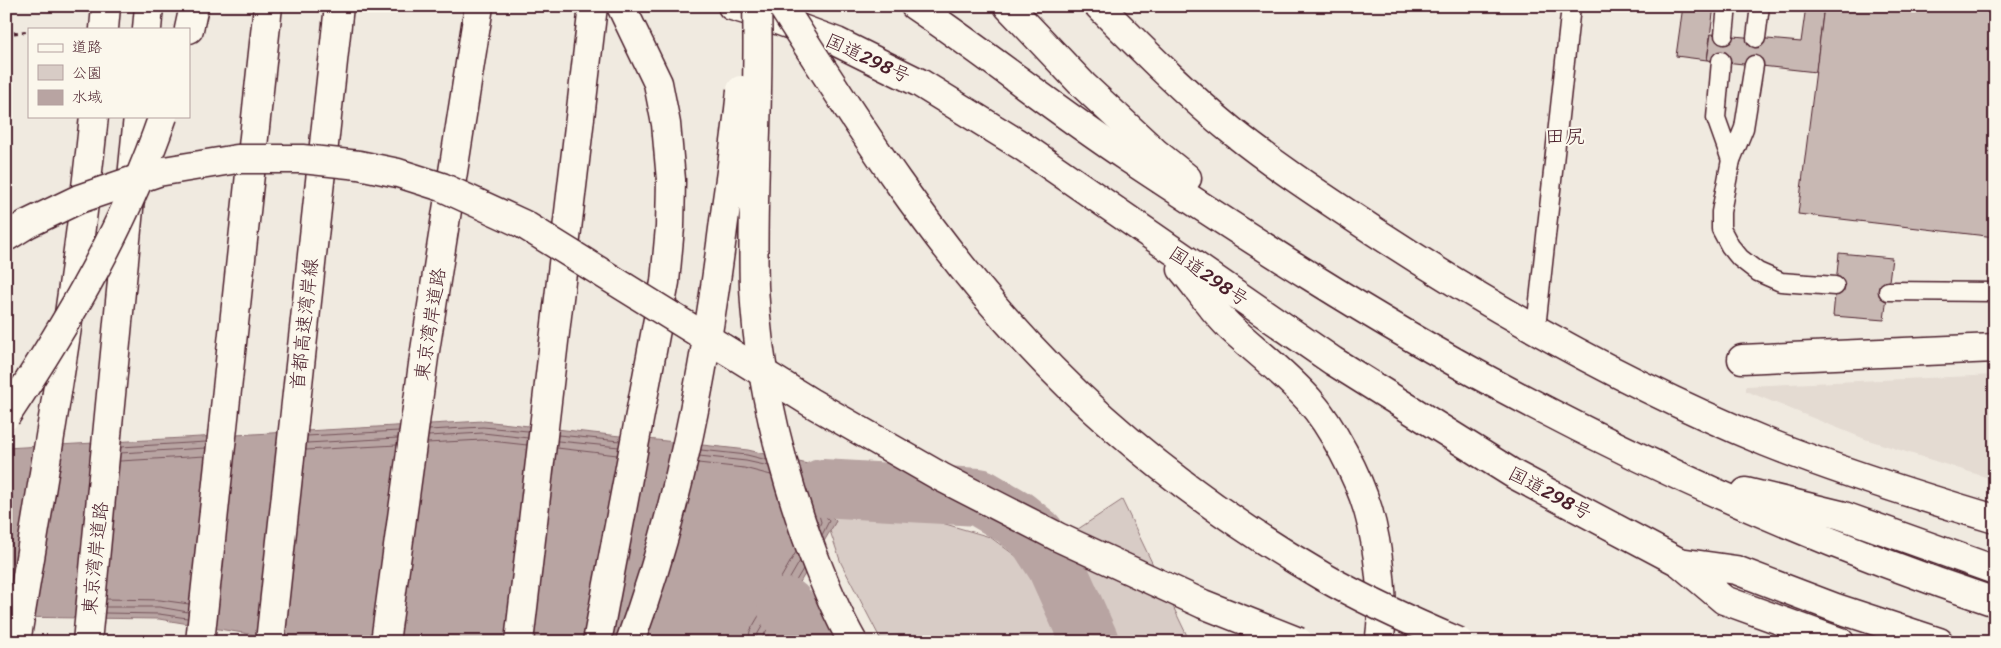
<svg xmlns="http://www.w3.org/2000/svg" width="2001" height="648" viewBox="0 0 2001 648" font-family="Sriracha,'Klee One',sans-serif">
<rect width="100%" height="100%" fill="#f0eae0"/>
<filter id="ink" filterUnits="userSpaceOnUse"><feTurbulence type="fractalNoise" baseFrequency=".02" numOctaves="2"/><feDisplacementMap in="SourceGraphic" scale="10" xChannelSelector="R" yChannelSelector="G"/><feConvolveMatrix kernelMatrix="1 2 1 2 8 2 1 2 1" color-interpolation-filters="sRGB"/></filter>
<g filter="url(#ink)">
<path fill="#e4dbd2" d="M1995,375V480L1865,439L1746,391V386Z"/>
<g fill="#d8ccc6" stroke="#917678">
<path d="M1122,500L1190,642H1115L1069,535Z"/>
<path d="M829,514H911L990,537L1020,559L1039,579L1070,642H882L841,563L830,531L836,521Z"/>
</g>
<path fill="#b8a4a2" stroke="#8c6f72" d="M483,421L748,450L816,466L829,514L836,521L765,642H297L159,619L6,617V448Z"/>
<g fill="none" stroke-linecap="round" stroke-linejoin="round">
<g stroke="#76545b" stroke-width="1">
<path d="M429,430L483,427L528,431"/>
<path d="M558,435L620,441"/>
<path d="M307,436L399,431"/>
<path d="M428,436L483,433L528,438"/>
<path d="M558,441L619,447"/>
<path d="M307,443L398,438"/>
<path d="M427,443L482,440L527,445"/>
<path d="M121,447L206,442"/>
<path d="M557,448L617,455"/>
<path d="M306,450L397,445"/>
<path d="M701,450L747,455L767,460"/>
<path d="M120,453L206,448"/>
<path d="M699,456L746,461L769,466"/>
<path d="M120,461L205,456"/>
<path d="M698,463L744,468L771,475"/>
<path d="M800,468L812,471L825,515L829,521L822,535"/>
<path d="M802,474L808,477L821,522L819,527"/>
<path d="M106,599L160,600L189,604"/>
<path d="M105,607H159L188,612"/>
<path d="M105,613L159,614L187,618"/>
<path d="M748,642L750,631L796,552"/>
<path d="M755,642L757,635L800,561"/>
<path d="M762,642V638L803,569"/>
</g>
<g stroke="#b8a4a2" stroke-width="58">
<path d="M822,488L979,497L1015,518L1036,535L1055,564L1090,642"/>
<path d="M786,607L810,642"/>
</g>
</g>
<g fill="#c8b8b3" stroke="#4a1f2b">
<path d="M1683,6H1714L1707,60L1676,56Z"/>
<path d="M1806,6H1824L1816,72L1707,60L1711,34L1801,42Z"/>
<path d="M1824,6H1995V237L1798,214Z"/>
<path d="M1839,253L1892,258L1884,320L1833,316Z"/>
</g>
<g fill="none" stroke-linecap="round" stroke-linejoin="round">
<g stroke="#4a1f2b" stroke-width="21">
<g id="lane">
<path d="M1724,35L1727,6"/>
<path d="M1756,38L1760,6"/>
<path d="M1721,61L1716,118L1731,160"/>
<path d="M1754,65L1744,128L1731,160L1721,212V229L1730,246L1740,258L1758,272L1781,282L1835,286"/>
<path d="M1888,291L1995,292"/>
<path d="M1536,328L1571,6"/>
</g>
</g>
<g stroke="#4a1f2b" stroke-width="31">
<g id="secondary">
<path d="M1099,6C1142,49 1185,93 1233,132C1278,168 1326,199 1374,231C1498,312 1630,386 1766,442C1841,472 1918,496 1995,519"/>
<path d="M1742,359L1995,348"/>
<path d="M519,642L593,6"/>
</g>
</g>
<g stroke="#4a1f2b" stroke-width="31">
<g id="highway">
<path d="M732,6L769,17L837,42L920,83L1022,146L1333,361L1515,475L1679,562L1724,600L1840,642"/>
<path d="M915,6C988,55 1055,110 1128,158C1249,238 1371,318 1499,386C1658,471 1823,545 1995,602"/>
<path d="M1008,6L1083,85L1156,153L1187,178"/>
<path d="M104,29L106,6"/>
<path d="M147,29L149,6"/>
<path d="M189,29L194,6"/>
<path d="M1182,269C1198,288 1213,311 1231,328C1257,352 1285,373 1309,400C1332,426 1358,476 1368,510C1378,544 1386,607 1379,642"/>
<path d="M1746,492L1841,515L1995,570"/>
<path d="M1679,562L1736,570L1836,608L1939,642"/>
<path d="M16,642C45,467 76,292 94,116"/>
<path d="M87,642L138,116"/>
<path d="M200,642L268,6"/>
<path d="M270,642L339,6"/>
<path d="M385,642L424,357L479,6"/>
<path d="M597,642L665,282L670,227L671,180L666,124L658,83L621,6"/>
</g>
</g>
<path stroke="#4a1f2b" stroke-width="3" stroke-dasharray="4 4" stroke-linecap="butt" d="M6,34L29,31"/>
<use href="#lane" stroke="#fbf7ec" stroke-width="18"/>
<use href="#secondary" stroke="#fbf7ec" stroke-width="28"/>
<use href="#highway" stroke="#fbf7ec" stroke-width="28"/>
<g stroke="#4a1f2b" stroke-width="31" stroke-linecap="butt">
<g id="highway-bridge">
<path d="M757,6C760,100 751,193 754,287C758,373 778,457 807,538C820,573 834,609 853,642"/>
<path d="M782,6C857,124 933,242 1028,344C1113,436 1214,513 1322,576C1365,601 1412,622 1459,642"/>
<path d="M6,237L27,224L79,199L158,172L237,159H302L359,165L398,173L442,187L523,224L810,402L941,477L1058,537L1203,604L1299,642"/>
<path d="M6,416C69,321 126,224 163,116"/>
<path d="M630,642C680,507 706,364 724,221C730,178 737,134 741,90"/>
</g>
</g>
<use href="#highway-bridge" stroke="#fbf7ec" stroke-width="28"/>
</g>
</g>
<g text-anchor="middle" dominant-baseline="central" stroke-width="4" stroke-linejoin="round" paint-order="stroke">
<g font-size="19" fill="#4a1f2b" stroke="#fbf7ec">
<text transform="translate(868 58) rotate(25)">国道298号</text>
<text transform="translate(1209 276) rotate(34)">国道298号</text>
<text transform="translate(304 324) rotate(-84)">首都高速湾岸線</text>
<text transform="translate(430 324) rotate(-81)">東京湾岸道路</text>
<text transform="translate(1550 493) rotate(28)">国道298号</text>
<text transform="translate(95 558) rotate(-84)">東京湾岸道路</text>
</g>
<g font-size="20" fill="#4a1f2b" stroke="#fbf7ec">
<text x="1565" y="136">田尻</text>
</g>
</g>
<rect width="2001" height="648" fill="none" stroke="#fbf7ec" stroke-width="25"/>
<rect x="12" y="12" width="1976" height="623" fill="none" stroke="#4a1f2b" stroke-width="2" filter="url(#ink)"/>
<rect x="28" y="28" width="162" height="90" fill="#fbf7ec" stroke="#b4a19f"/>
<rect x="38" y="44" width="25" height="8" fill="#fbf7ec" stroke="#b4a19f"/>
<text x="72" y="52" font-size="15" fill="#4a1f2b">道路</text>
<rect x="38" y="65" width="25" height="15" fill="#d8ccc6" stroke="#b4a19f"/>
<text x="72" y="78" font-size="15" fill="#4a1f2b">公園</text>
<rect x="38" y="90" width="25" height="15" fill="#b8a4a2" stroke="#b4a19f"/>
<text x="72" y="102" font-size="15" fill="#4a1f2b">水域</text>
</svg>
